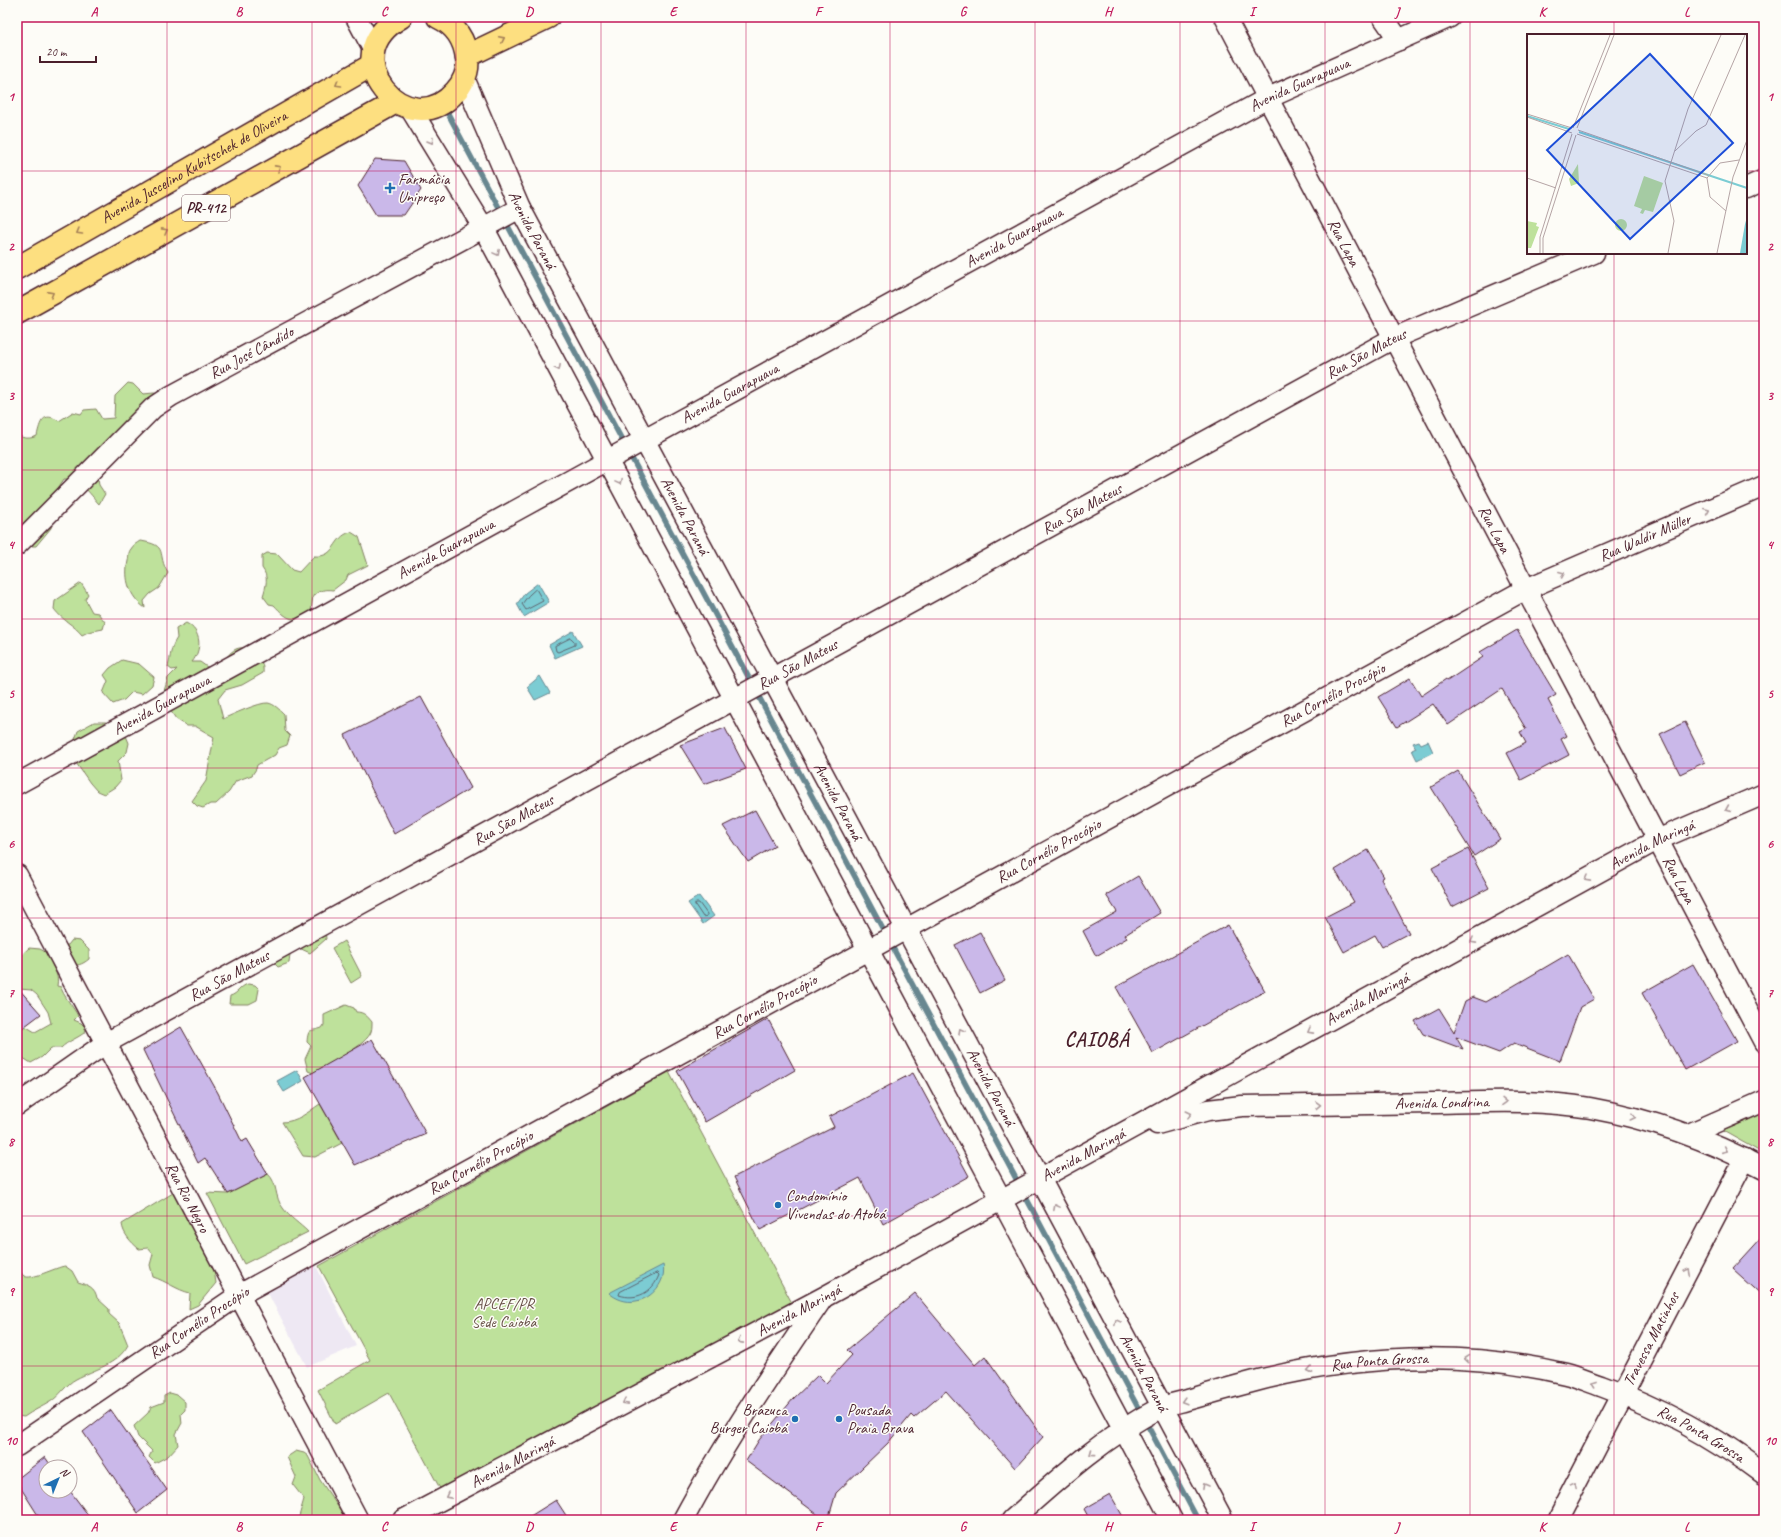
<svg xmlns="http://www.w3.org/2000/svg" width="1781" height="1537" viewBox="0 0 1781 1537" font-family="Caveat,sans-serif">
<rect width="100%" height="100%" fill="#fdfcf7"/>
<filter id="ink" filterUnits="userSpaceOnUse"><feTurbulence type="fractalNoise" baseFrequency=".025" numOctaves="2"/><feDisplacementMap in="SourceGraphic" scale="8" xChannelSelector="R" yChannelSelector="G"/><feConvolveMatrix kernelMatrix="1 2 1 2 8 2 1 2 1" color-interpolation-filters="sRGB"/></filter>
<g filter="url(#ink)">
<path fill="#eee8f3" d="M313,1260L356,1346L307,1367L264,1286Z"/>
<g fill="#bee19b" stroke="#848063">
<path d="M128,383L133,384L143,394L154,393L164,395L98,477L99,485L105,494L99,504C89,493 81,479 64,479L51,499L53,518L51,528L36,546H28L17,552V435C24,439 30,439 37,436C40,422 43,411 59,421L73,412L81,414L84,410L96,409L102,419L114,418L115,396Z"/>
<path d="M351,532L359,537L368,565L348,575L346,580L333,590C324,589 320,590 313,596L311,611C294,625 287,619 274,605L269,604L263,596C266,586 269,577 262,568V556L267,553L277,554L292,570L299,572L314,556C337,558 332,537 351,532Z"/>
<path d="M140,541C170,545 156,554 168,573L159,588L150,594L144,601L145,608C129,596 124,579 128,561C129,557 128,552 131,549C133,545 137,543 140,541Z"/>
<path d="M81,583L88,594L85,599L92,612L98,613L105,622L103,629L88,632L82,635C74,625 62,620 54,609L55,601Z"/>
<path d="M186,623C202,631 202,650 192,662H200L207,667C211,666 216,666 219,664C225,661 229,652 236,649C251,643 265,660 263,673L242,685L225,690L218,699L223,719C231,715 260,702 268,703C274,704 279,709 284,714L285,731L290,736L287,745L279,748L275,755L257,765L256,769L252,775L236,781L229,792L216,804H210L203,808L197,806L192,801L206,781L214,737L195,726H187L176,719L168,707L164,691L168,678L177,669L172,670L168,667C171,656 170,648 177,638L176,629Z"/>
<path d="M122,660L139,664L154,677L152,685L142,694L132,692L124,700L113,704L103,693L108,681L104,675L110,668Z"/>
<path d="M94,722H105L122,726L129,743L127,752L118,761L121,780L115,787L104,794L97,791L90,783L74,760L72,754L74,742L78,731Z"/>
<path d="M313,920L325,929L326,939L310,953L297,947L290,954L289,963L278,967L275,964L273,957L286,939C285,936 285,934 286,932C287,929 309,920 313,920Z"/>
<path d="M72,940L80,941L89,950V959C75,971 66,963 51,956C50,968 60,972 57,986L61,987C62,994 74,1008 78,1016L74,1020L81,1023L85,1027L84,1033C76,1039 68,1041 61,1048H51L42,1057L31,1063L20,1056L17,1057V1027L25,1026L35,1032L51,1023L48,1012L37,995L31,990L19,989L17,990C17,972 14,960 29,948L40,949L51,955L59,945H68Z"/>
<path d="M344,941L362,976L351,983L332,948Z"/>
<path d="M248,984L255,985L259,989L257,1000L249,1004H229L230,996C238,994 240,986 248,984Z"/>
<path d="M346,1005L354,1008L356,1012C364,1012 367,1016 372,1022C372,1026 372,1031 370,1034C362,1048 328,1064 313,1073L308,1071L305,1059L311,1046L307,1042C308,1027 311,1032 322,1028L324,1025V1015Z"/>
<path d="M669,1072L792,1303L444,1496L389,1393L335,1424L318,1390L370,1360L319,1266Z"/>
<path d="M320,1104L342,1143L315,1157L303,1156L282,1122C297,1122 308,1112 320,1104Z"/>
<path d="M1764,1113V1154L1723,1131Z"/>
<path d="M268,1174C278,1183 274,1197 283,1208C289,1217 300,1224 308,1232L244,1264L207,1193L228,1194Z"/>
<path d="M173,1193L214,1270L216,1283L198,1305L189,1309L190,1293C177,1290 166,1281 153,1277L150,1265L153,1254L148,1248L139,1249C131,1242 123,1234 122,1224Z"/>
<path d="M17,1266C20,1269 21,1274 24,1276C31,1281 56,1267 65,1266L72,1271L78,1282C88,1285 95,1287 97,1298L109,1309V1314L119,1323L128,1345C117,1365 95,1369 76,1379C66,1384 60,1396 50,1402C42,1407 32,1411 24,1417L17,1416Z"/>
<path d="M170,1393L177,1395L185,1402V1410L181,1414L182,1423L176,1434L178,1445L168,1456L155,1463L149,1457L152,1451L138,1437L134,1426L148,1413L151,1407L164,1402V1396Z"/>
<path d="M296,1451L304,1453L308,1456L320,1480L347,1520H298L304,1499L293,1485L296,1477L287,1457Z"/>
</g>
<g fill="#7bccd3" stroke="#678790">
<path d="M538,583L549,602L524,617L517,604L525,593Z"/>
<path d="M573,631L582,646L555,658L549,645Z"/>
<path d="M540,676L550,693L535,700L527,687Z"/>
<path d="M1419,741L1421,744L1428,741L1433,752L1417,760L1412,750L1416,748L1413,743Z"/>
<path d="M699,896L714,916L703,924L688,903Z"/>
<path d="M297,1070L303,1081L284,1092L277,1081Z"/>
<path d="M663,1265C667,1281 652,1299 636,1301C626,1303 616,1299 609,1293Z"/>
</g>
<g fill="none" stroke-linecap="round" stroke-linejoin="round">
<g stroke="#5e646e" stroke-width="1">
<path d="M536,589L543,601L526,610L522,604L528,596Z"/>
<path d="M571,638L575,642V645L558,652L556,651L555,646Z"/>
<path d="M696,903H699L707,914V916L703,917L695,905Z"/>
<path d="M657,1273L659,1275C653,1292 637,1301 619,1295L620,1292Z"/>
</g>
<path stroke="#678790" stroke-width="5.5" d="M445,108L1198,1520"/>
</g>
<g fill="#cab8e9" stroke="#4a1f2b">
<path d="M375,159L404,161L421,190L404,215H376L358,186Z"/>
<path d="M1517,630L1556,695L1548,700L1567,736L1561,739L1569,755L1521,780L1507,753L1526,743L1520,732L1526,729L1502,689L1448,725L1433,704L1397,727L1378,697L1410,678L1421,696L1446,679L1447,681L1483,657L1480,652Z"/>
<path d="M421,697L471,788L394,834L345,735Z"/>
<path d="M1685,722L1705,762L1680,774L1660,734Z"/>
<path d="M725,728L746,769L704,784L680,745Z"/>
<path d="M1458,771L1500,839L1474,856L1431,787Z"/>
<path d="M755,810L775,846L748,862L723,826Z"/>
<path d="M1468,849L1489,888L1452,907L1432,868Z"/>
<path d="M1368,850L1384,877L1381,879L1409,933L1382,947L1375,935L1344,952L1325,917L1354,902L1335,870Z"/>
<path d="M1138,876L1160,913L1125,935L1127,938L1096,956L1083,931L1117,912L1106,895Z"/>
<path d="M1228,925L1265,991L1153,1053L1116,987Z"/>
<path d="M980,932L1005,980L980,993L955,945Z"/>
<path d="M1568,954L1594,999L1580,1007L1560,1061L1514,1043L1499,1053L1456,1037L1463,1049L1423,1034L1415,1021L1439,1008L1454,1032L1465,1001L1473,997L1486,1002Z"/>
<path d="M1693,964L1737,1041L1685,1070L1642,993Z"/>
<path d="M17,987L41,1014L17,1032Z"/>
<path d="M768,1019L795,1070L705,1122L677,1071Z"/>
<path d="M181,1027L218,1093L242,1142L247,1139L268,1174L228,1194L205,1158L198,1163L143,1050Z"/>
<path d="M372,1039L426,1134L355,1165L305,1077Z"/>
<path d="M913,1073L969,1176L883,1224L860,1178L760,1230L734,1177L834,1127L829,1117Z"/>
<path d="M1764,1235V1297L1733,1269Z"/>
<path d="M915,1293L975,1365L985,1356L1043,1437L1015,1468L946,1391L914,1418L911,1415L888,1443L836,1493L828,1520H825L746,1461L759,1440L793,1399L818,1375L826,1383L852,1355L847,1350Z"/>
<path d="M111,1410L167,1490L138,1513L83,1432Z"/>
<path d="M45,1457L52,1467H46V1491H70L92,1520H41L17,1482V1479Z"/>
<path d="M1110,1494L1125,1520H1090L1084,1509Z"/>
<path d="M556,1500L569,1520H524Z"/>
</g>
<g fill="none" stroke-linecap="round" stroke-linejoin="round">
<g stroke="#4a1f2b" stroke-width="23">
<g id="minor">
<path d="M356,17L373,49"/>
<path id="s1" d="M1225,17L1764,1042"/>
<path d="M1383,17L1399,40"/>
<path id="s2" d="M464,78L520,208L1223,1520"/>
<path d="M410,108L483,227L1172,1520"/>
<path d="M1746,188L1764,180"/>
<path id="s3" d="M17,545L153,408L171,396L520,208"/>
<path id="s4" d="M17,784L1268,98L1450,17"/>
<path id="s5" d="M17,875L358,1520"/>
<path id="s6" d="M17,1105L106,1043L1394,338L1594,253"/>
<path id="s7" d="M1157,1124L1208,1110L1242,1106C1305,1105 1369,1104 1433,1103C1485,1102 1538,1099 1590,1108C1651,1119 1709,1140 1764,1169"/>
<path d="M1689,1134L1764,1101"/>
<path id="s8" d="M17,1446L239,1295L1526,589L1764,486"/>
<path id="s9" d="M403,1520L824,1297L1657,840L1764,794"/>
<path d="M683,1520C724,1443 773,1371 822,1299"/>
<path id="s10" d="M1012,1520C1058,1479 1105,1436 1160,1408C1169,1404 1181,1402 1191,1399C1214,1392 1236,1386 1259,1380C1360,1355 1464,1350 1566,1374C1578,1377 1589,1382 1601,1386C1659,1407 1715,1437 1764,1474"/>
<path id="s11" d="M1557,1520L1745,1159"/>
</g>
</g>
<g stroke="#4a1f2b" stroke-width="25">
<g id="major">
<path d="M401,17C330,57 408,146 455,92C463,84 469,71 467,59C465,40 455,25 438,17"/>
<path d="M467,56L548,17"/>
<path id="s12" d="M17,268L372,65"/>
<path d="M17,313L396,102"/>
</g>
</g>
<use href="#minor" stroke="#fdfcf7" stroke-width="20"/>
<use href="#major" stroke="#fddf80" stroke-width="22"/>
</g>
<defs><path id="oneway-chevron" d="M-2-3.5L2.5 0L-2 3.5" fill="none" stroke-width="1.6" stroke-linecap="round" stroke-linejoin="round"/></defs>
<g stroke="#a47f56">
<use href="#oneway-chevron" transform="translate(502 39) rotate(-26)"/>
<use href="#oneway-chevron" transform="translate(338 84) rotate(150)"/>
<use href="#oneway-chevron" transform="translate(278 168) rotate(-29)"/>
<use href="#oneway-chevron" transform="translate(165 231) rotate(-29)"/>
<use href="#oneway-chevron" transform="translate(79 232) rotate(150)"/>
<use href="#oneway-chevron" transform="translate(51 294) rotate(-29)"/>
</g>
<g stroke="#ac999b">
<use href="#oneway-chevron" transform="translate(431 141) rotate(59)"/>
<use href="#oneway-chevron" transform="translate(497 253) rotate(62)"/>
<use href="#oneway-chevron" transform="translate(558 368) rotate(62)"/>
<use href="#oneway-chevron" transform="translate(619 482) rotate(62)"/>
<use href="#oneway-chevron" transform="translate(1707 511) rotate(-23)"/>
<use href="#oneway-chevron" transform="translate(1562 574) rotate(-23)"/>
<use href="#oneway-chevron" transform="translate(1728 809) rotate(157)"/>
<use href="#oneway-chevron" transform="translate(1587 879) rotate(151)"/>
<use href="#oneway-chevron" transform="translate(1473 941) rotate(151)"/>
<use href="#oneway-chevron" transform="translate(961 1031) rotate(-118)"/>
<use href="#oneway-chevron" transform="translate(1310 1031) rotate(151)"/>
<use href="#oneway-chevron" transform="translate(1504 1102) rotate(1)"/>
<use href="#oneway-chevron" transform="translate(1318 1105) rotate(-1)"/>
<use href="#oneway-chevron" transform="translate(1189 1114) rotate(-14)"/>
<use href="#oneway-chevron" transform="translate(1633 1117) rotate(14)"/>
<use href="#oneway-chevron" transform="translate(1725 1150) rotate(24)"/>
<use href="#oneway-chevron" transform="translate(1056 1207) rotate(-118)"/>
<use href="#oneway-chevron" transform="translate(1687 1271) rotate(-63)"/>
<use href="#oneway-chevron" transform="translate(1117 1322) rotate(-118)"/>
<use href="#oneway-chevron" transform="translate(740 1341) rotate(152)"/>
<use href="#oneway-chevron" transform="translate(1467 1359) rotate(-175)"/>
<use href="#oneway-chevron" transform="translate(1310 1370) rotate(169)"/>
<use href="#oneway-chevron" transform="translate(1594 1384) rotate(-160)"/>
<use href="#oneway-chevron" transform="translate(1184 1401) rotate(164)"/>
<use href="#oneway-chevron" transform="translate(625 1402) rotate(152)"/>
<use href="#oneway-chevron" transform="translate(1092 1453) rotate(144)"/>
<use href="#oneway-chevron" transform="translate(1575 1485) rotate(-62)"/>
<use href="#oneway-chevron" transform="translate(1205 1486) rotate(-119)"/>
<use href="#oneway-chevron" transform="translate(448 1496) rotate(152)"/>
</g>
</g>
<path fill="none" stroke="#c2185b" stroke-width="1" stroke-opacity="0.55" d="M167,17V1520M312,17V1520M456,17V1520M601,17V1520M746,17V1520M890,17V1520M1035,17V1520M1180,17V1520M1325,17V1520M1470,17V1520M1614,17V35M17,171H1528M1746,171H1764M1614,253V1520M17,321H1764M17,470H1764M17,619H1764M17,768H1764M17,918H1764M17,1067H1764M17,1216H1764M17,1366H1764"/>
<g fill="#1f6fb2" stroke="#fdfcf7" stroke-width="1.5">
<path d="M388 182h4v4h4v4h-4v4h-4v-4h-4v-4h4z"/>
<circle cx="778" cy="1205" r="4"/>
<circle cx="795" cy="1419" r="4"/>
<circle cx="839" cy="1419" r="4"/>
</g>
<g text-anchor="middle" dominant-baseline="central" stroke-width="3" stroke-linejoin="round" paint-order="stroke">
<rect fill="#fdfcf7" stroke="#806168" stroke-width="1" x="182" y="195" width="48" height="26" rx="3"/>
<g font-size="15" font-weight="bold" fill="#4a1f2b">
<text x="206" y="208">PR-412</text>
</g>
<g font-size="16" fill="#4a1f2b" stroke="#fdfcf7">
<text stroke="none"><textPath href="#s4" startOffset="1461">Avenida Guarapuava</textPath></text>
<text stroke="none"><textPath href="#s12" startOffset="204">Avenida Juscelino Kubitschek de Oliveira</textPath></text>
<text stroke="none"><textPath href="#s2" startOffset="167">Avenida Paraná</textPath></text>
<text stroke="none"><textPath href="#s4" startOffset="1137">Avenida Guarapuava</textPath></text>
<text stroke="none"><textPath href="#s1" startOffset="255">Rua Lapa</textPath></text>
<text stroke="none"><textPath href="#s3" startOffset="306">Rua José Cândido</textPath></text>
<text stroke="none"><textPath href="#s6" startOffset="1545">Rua São Mateus</textPath></text>
<text stroke="none"><textPath href="#s4" startOffset="813">Avenida Guarapuava</textPath></text>
<text stroke="none"><textPath href="#s6" startOffset="1221">Rua São Mateus</textPath></text>
<text stroke="none"><textPath href="#s2" startOffset="491">Avenida Paraná</textPath></text>
<text stroke="none"><textPath href="#s1" startOffset="579">Rua Lapa</textPath></text>
<text stroke="none"><textPath href="#s8" startOffset="1866">Rua Waldir Müller</textPath></text>
<text stroke="none"><textPath href="#s4" startOffset="489">Avenida Guarapuava</textPath></text>
<text stroke="none"><textPath href="#s6" startOffset="897">Rua São Mateus</textPath></text>
<text stroke="none"><textPath href="#s8" startOffset="1516">Rua Cornélio Procópio</textPath></text>
<text stroke="none"><textPath href="#s4" startOffset="165">Avenida Guarapuava</textPath></text>
<text stroke="none"><textPath href="#s2" startOffset="815">Avenida Paraná</textPath></text>
<text stroke="none"><textPath href="#s6" startOffset="573">Rua São Mateus</textPath></text>
<text stroke="none"><textPath href="#s9" startOffset="1420">Avenida Maringá</textPath></text>
<text stroke="none"><textPath href="#s8" startOffset="1192">Rua Cornélio Procópio</textPath></text>
<text stroke="none"><textPath href="#s1" startOffset="975">Rua Lapa</textPath></text>
<text stroke="none"><textPath href="#s6" startOffset="249">Rua São Mateus</textPath></text>
<text stroke="none"><textPath href="#s9" startOffset="1096">Avenida Maringá</textPath></text>
<text stroke="none"><textPath href="#s8" startOffset="868">Rua Cornélio Procópio</textPath></text>
<text stroke="none"><textPath href="#s2" startOffset="1139">Avenida Paraná</textPath></text>
<text stroke="none"><textPath href="#s7" startOffset="287">Avenida Londrina</textPath></text>
<text stroke="none"><textPath href="#s9" startOffset="772">Avenida Maringá</textPath></text>
<text stroke="none"><textPath href="#s8" startOffset="544">Rua Cornélio Procópio</textPath></text>
<text stroke="none"><textPath href="#s5" startOffset="365">Rua Rio Negro</textPath></text>
<text stroke="none"><textPath href="#s9" startOffset="448">Avenida Maringá</textPath></text>
<text stroke="none"><textPath href="#s8" startOffset="220">Rua Cornélio Procópio</textPath></text>
<text stroke="none"><textPath href="#s11" startOffset="204">Travessa Matinhos</textPath></text>
<text stroke="none"><textPath href="#s10" startOffset="411">Rua Ponta Grossa</textPath></text>
<text stroke="none"><textPath href="#s2" startOffset="1463">Avenida Paraná</textPath></text>
<text stroke="none"><textPath href="#s10" startOffset="747">Rua Ponta Grossa</textPath></text>
<text stroke="none"><textPath href="#s9" startOffset="124">Avenida Maringá</textPath></text>
</g>
<g font-size="16" fill="#4a1f2b" stroke="#fdfcf7" text-anchor="start">
<text x="398" y="179">Farmácia<tspan x="398" dy="18">Unipreço</tspan></text>
<text x="786" y="1196">Condomínio<tspan x="786" dy="18">Vivendas do Atobá</tspan></text>
<text x="787" y="1410" text-anchor="end">Brazuca<tspan x="787" dy="18">Burger Caiobá</tspan></text>
<text x="847" y="1410">Pousada<tspan x="847" dy="18">Praia Brava</tspan></text>
</g>
<g font-size="16" fill="#675047" stroke="#fdfcf7">
<text x="504" y="1304">APCEF/PR<tspan x="504" dy="18">Sede Caiobá</tspan></text>
</g>
<g font-size="20" font-weight="bold" letter-spacing="1" fill="#4a1f2b" stroke="#fdfcf7">
<text x="1097" y="1039">CAIOBÁ</text>
</g>
</g>
<g transform="translate(1527 34)">
<rect width="220" height="220" fill="#fdfcf7"/>
<path d="M51,130L52,149L44,152L42,145ZM117,142L136,149L126,178L118,176L116,180L113,179L115,175L107,172ZM88 191a6 6 0 1 1 12 0a6 6 0 1 1-12 0ZM0,187L10,189L9,192L12,193L4,214H0Z" fill="#bee19b"/>
<path d="M220,183V219H213L218,190Z" fill="#7bccd3"/>
<path fill="none" stroke="#7bccd3" stroke-width="2" d="M0,82L42,95M52,98L220,154"/>
<path fill="none" stroke="#b5a4a5" stroke-width="1" d="M0,80L45,94M0,83L45,99M46,94L83,1M50,94L87,1M51,96L181,141M50,100L180,144M148,117L169,97L179,91L218,1M0,144L29,154M199,177L183,163L180,144L193,129L212,126M13,219V203L45,100M16,219V204L49,101M141,219L147,187L138,147L161,75L194,1M190,219L206,143L220,106"/>
<path fill="#1d4ed8" fill-opacity="0.15" stroke="#1d4ed8" stroke-width="2" d="M123,20L206,109L103,205L20,116Z"/>
<rect width="220" height="220" fill="none" stroke="#4a1f2b" stroke-width="2"/>
</g>
<rect width="1781" height="1537" fill="none" stroke="#fdfcf7" stroke-width="44"/>
<g transform="translate(58 1479) rotate(43)"><circle r="19" fill="#fdfcf7" stroke="#b5a4a5"/>
<path d="M0-3L7 15L0 10L-7 15Z" fill="#1f6fb2"/>
<text y="-6" font-size="11" font-weight="bold" text-anchor="middle" fill="#4a1f2b">N</text>
</g>
<path d="M40 56v6h56v-6" fill="none" stroke="#4a1f2b" stroke-width="2"/>
<text x="46" y="56" font-size="12" fill="#4a1f2b" stroke="#fdfcf7" stroke-width="3" paint-order="stroke">20 m</text>
<rect x="22" y="22" width="1737" height="1493" fill="none" stroke="#c2185b" stroke-width="1.5"/>
<g font-size="13" text-anchor="middle" font-weight="bold" fill="#c2185b">
<text x="94" y="16">A</text>
<text x="239" y="16">B</text>
<text x="384" y="16">C</text>
<text x="529" y="16">D</text>
<text x="673" y="16">E</text>
<text x="818" y="16">F</text>
<text x="963" y="16">G</text>
<text x="1108" y="16">H</text>
<text x="1252" y="16">I</text>
<text x="1397" y="16">J</text>
<text x="1542" y="16">K</text>
<text x="1687" y="16">L</text>
<text x="11" y="101">1</text>
<text x="1770" y="101">1</text>
<text x="11" y="251">2</text>
<text x="1770" y="251">2</text>
<text x="11" y="400">3</text>
<text x="1770" y="400">3</text>
<text x="11" y="549">4</text>
<text x="1770" y="549">4</text>
<text x="11" y="698">5</text>
<text x="1770" y="698">5</text>
<text x="11" y="848">6</text>
<text x="1770" y="848">6</text>
<text x="11" y="997">7</text>
<text x="1770" y="997">7</text>
<text x="11" y="1146">8</text>
<text x="1770" y="1146">8</text>
<text x="11" y="1296">9</text>
<text x="1770" y="1296">9</text>
<text x="11" y="1445">10</text>
<text x="1770" y="1445">10</text>
<text x="94" y="1531">A</text>
<text x="239" y="1531">B</text>
<text x="384" y="1531">C</text>
<text x="529" y="1531">D</text>
<text x="673" y="1531">E</text>
<text x="818" y="1531">F</text>
<text x="963" y="1531">G</text>
<text x="1108" y="1531">H</text>
<text x="1252" y="1531">I</text>
<text x="1397" y="1531">J</text>
<text x="1542" y="1531">K</text>
<text x="1687" y="1531">L</text>
</g>
</svg>
